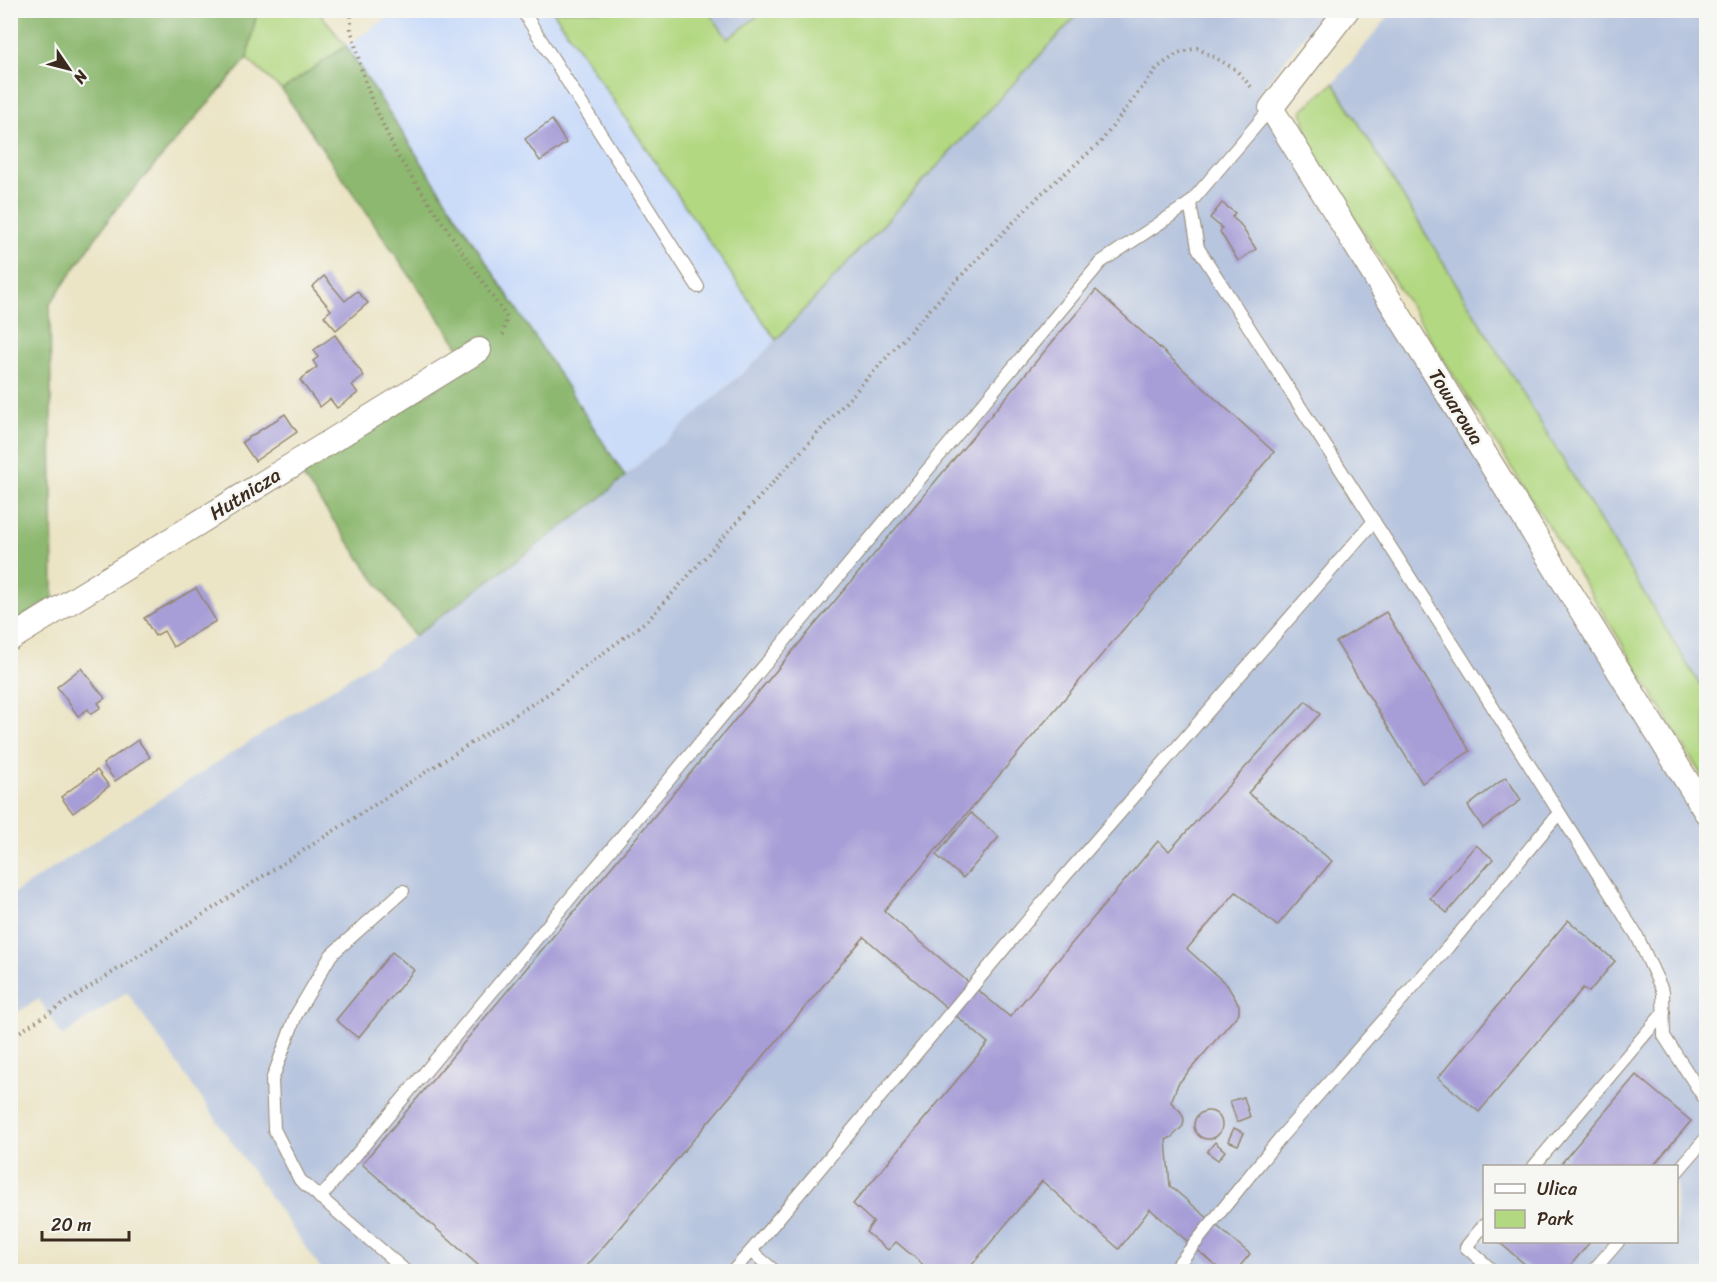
<svg xmlns="http://www.w3.org/2000/svg" width="1717" height="1282" viewBox="0 0 1717 1282" font-family="Sriracha,sans-serif">
<rect width="100%" height="100%" fill="#f6f6f2"/>
<filter id="ink" filterUnits="userSpaceOnUse"><feTurbulence type="fractalNoise" baseFrequency=".0167" numOctaves="2"/><feDisplacementMap in="SourceGraphic" scale="12" xChannelSelector="R" yChannelSelector="G"/><feConvolveMatrix kernelMatrix="1 2 1 2 8 2 1 2 1" color-interpolation-filters="sRGB"/></filter>
<filter id="wash" filterUnits="userSpaceOnUse"><feTurbulence type="fractalNoise" baseFrequency=".008" numOctaves="4" result="noise"/><feDisplacementMap in="SourceGraphic" scale="24" xChannelSelector="R" yChannelSelector="G"/><feGaussianBlur stdDeviation="1.35" result="paint"/><feColorMatrix in="noise" values="0 0 0 0 0 0 0 0 0 0 0 0 0 0 0 0 0 1.4 0 .05"/><feComposite in="paint" operator="in"/></filter>
<g filter="url(#wash)">
<rect width="100%" height="100%" fill="#ebe4c5"/>
<path fill="#cbdcf9" d="M398,11H553L776,340L757,360L625,476L346,46Z"/>
<g fill="#b7c5de" fill-rule="evenodd">
<path d="M708,11H764L728,39Z"/>
<path d="M1081,11H1323L1257,96L1706,826V1271H322L127,992L62,1036L39,999L11,1016V895L414,636L597,501L757,360ZM1484,1166H1676V1242H1484Z"/>
<path d="M1393,11H1706V695L1334,83Z"/>
</g>
<g fill="#b2d881" stroke="#768150" stroke-width="1.5">
<path d="M878,10L882,15L887,10L1081,11L776,340L553,11H708L728,39L764,11Z"/>
<path d="M257,11H318L346,46L282,90L247,59Z"/>
<path d="M1334,83L1706,695V783L1613,629L1309,145L1302,110Z"/>
</g>
<g fill="#8db86f" stroke="#647146" stroke-width="1.5">
<path d="M11,10L257,11L247,59L113,213L50,304L53,598L11,624Z"/>
<path d="M346,46L625,476L597,501L414,636L301,474L472,366L282,90Z"/>
</g>
<g id="blocks">
<g fill="#a79ed7">
<path d="M552,120L566,143L540,161L525,139Z"/>
<path d="M1222,203L1235,213L1232,217L1240,224L1256,249L1238,261L1220,232L1222,228L1210,218Z"/>
<path d="M324,276L345,301L357,291L368,303L336,330L324,316L331,310L312,287Z"/>
<path d="M1096,290L1274,452L884,911L1010,1017L1158,841L1169,851L1306,701L1320,714L1248,793L1332,861L1277,926L1236,892L1187,949L1227,985L1239,1005V1013L1178,1084L1171,1102L1181,1112L1184,1119L1183,1126L1172,1137L1166,1140L1170,1186L1250,1254L1235,1272H1223L1150,1209L1119,1249L1042,1181L966,1272H932L896,1242L888,1250L866,1232L873,1222L853,1204L988,1043L864,937L582,1272H486L362,1164Z"/>
<path d="M335,335L364,376L352,385L358,393L337,408L330,399L320,407L300,380L317,367L313,361L318,357L314,350Z"/>
<path d="M285,414L297,432L255,461L242,442Z"/>
<path d="M196,588L216,621L173,647L164,631L155,636L144,618Z"/>
<path d="M1386,612L1470,751L1422,783L1336,642Z"/>
<path d="M81,668L105,698L98,703L101,707L91,714L88,709L78,716L57,687Z"/>
<path d="M138,740L150,757L115,781L103,764Z"/>
<path d="M97,770L109,786L73,813L61,797Z"/>
<path d="M1506,777L1521,800L1483,828L1468,806Z"/>
<path d="M971,813L999,837L963,878L936,855Z"/>
<path d="M1476,845L1493,859L1447,913L1430,898Z"/>
<path d="M1568,920L1615,961L1589,992L1583,988L1479,1112L1438,1078Z"/>
<path d="M392,952L414,970L358,1038L336,1020Z"/>
<path d="M1636,1075L1691,1121L1653,1166H1559Z"/>
<path d="M1244,1097L1250,1117L1237,1122L1230,1101Z"/>
<circle cx="1208" cy="1125" r="14"/>
<path d="M1234,1128L1244,1133L1238,1145L1228,1141Z"/>
<path d="M1215,1142L1225,1151L1218,1160L1207,1152Z"/>
<path d="M1499,1242H1590L1565,1272H1534Z"/>
</g>
</g>
</g>
<g filter="url(#ink)">
<use href="#blocks" fill-opacity="0" stroke="#938772" stroke-width="1.5"/>
<g fill="none" stroke-linecap="round" stroke-linejoin="round">
<g stroke="#938772" stroke-width="14">
<g id="lane">
<path d="M522,10L698,287"/>
<path d="M1271,108L1190,203L1198,248L1460,655L1637,936L1663,992L1664,1036L1706,1101"/>
<path d="M403,891L331,955L296,1015L272,1080L274,1129L300,1180L407,1272"/>
<path d="M1534,1166L1664,1012"/>
<path d="M1676,1173L1706,1138"/>
<path d="M320,1198L1101,262L1190,203"/>
<path d="M1484,1225L1466,1247L1494,1272"/>
<path d="M751,1251L1065,876L1374,521"/>
<path d="M732,1272L751,1251L776,1272"/>
<path d="M1172,1272L1280,1138L1448,947L1559,813"/>
<path d="M1592,1272L1618,1242"/>
</g>
</g>
<g stroke="#938772" stroke-width="26">
<g id="street">
<path d="M1347,10L1271,108L1706,812"/>
<path d="M10,639L479,350"/>
</g>
</g>
<g stroke="#938772" stroke-width="4" stroke-dasharray="1.5 4.5" stroke-linecap="butt">
<path d="M351,10V29L361,68L371,98L397,155L507,318L503,334L499,337"/>
<path d="M10,1038L551,692L649,619L954,283L1041,194L1100,143L1157,68L1178,53L1197,48L1235,69L1254,90"/>
<path d="M10,1251L23,1272"/>
</g>
<use href="#lane" stroke="#fff" stroke-width="12"/>
<use href="#street" stroke="#fff" stroke-width="24"/>
</g>
</g>
<g text-anchor="middle" dominant-baseline="central" stroke-width="5" stroke-linejoin="round" paint-order="stroke">
<g font-size="20" fill="#3b2a1e" stroke="#f6f6f2">
<text transform="translate(1456 407) rotate(58)">Towarowa</text>
<text transform="translate(245 494) rotate(-32)">Hutnicza</text>
</g>
</g>
<rect width="1717" height="1282" fill="none" stroke="#f6f6f2" stroke-width="36"/>
<rect x="1483" y="1165" width="195" height="78" fill="#f6f6f2" stroke="#aba49d" stroke-width="1.5"/>
<rect x="1495" y="1184" width="30" height="9" fill="#ffffff" stroke="#aba49d" stroke-width="1.5"/>
<text x="1537" y="1195" font-size="18" fill="#3b2a1e">Ulica</text>
<rect x="1495" y="1210" width="30" height="18" fill="#b2d881" stroke="#aba49d" stroke-width="1.5"/>
<text x="1537" y="1225" font-size="18" fill="#3b2a1e">Park</text>
<g transform="translate(69 69) rotate(125)" stroke="#f6f6f2" stroke-width="4.5" paint-order="stroke">
<path d="M0-4.5L10 22L0 15L-10 22Z" fill="#3b2a1e"/>
<text y="-9" font-size="16" font-weight="bold" text-anchor="middle" fill="#3b2a1e">N</text>
</g>
<path d="M42 1231v9h87v-9" fill="none" stroke="#3b2a1e" stroke-width="3"/>
<text x="51" y="1231" font-size="18" fill="#3b2a1e" stroke="#f6f6f2" stroke-width="4.5" paint-order="stroke">20 m</text>
</svg>
